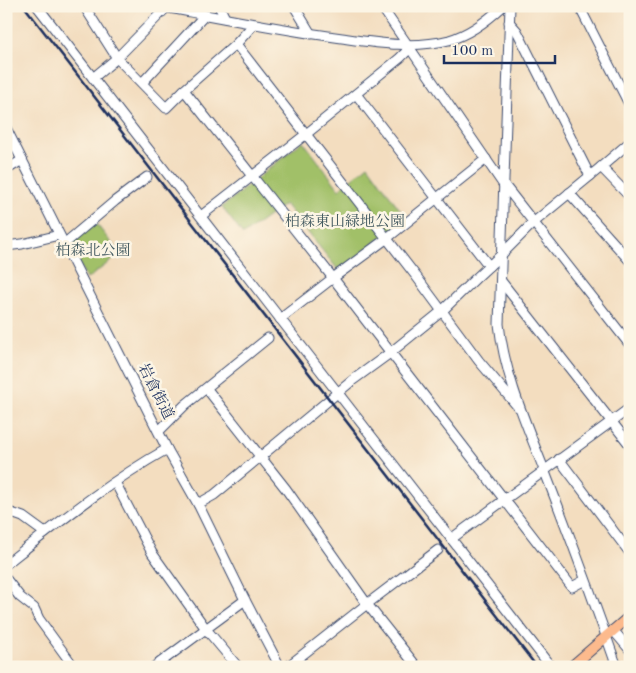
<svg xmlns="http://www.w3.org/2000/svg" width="636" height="673" viewBox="0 0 636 673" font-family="'Old Standard TT','Noto Serif JP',serif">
<rect width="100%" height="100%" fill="#fcf5e5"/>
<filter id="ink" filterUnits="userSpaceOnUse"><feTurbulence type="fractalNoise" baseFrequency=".02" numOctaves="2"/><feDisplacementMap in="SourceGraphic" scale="10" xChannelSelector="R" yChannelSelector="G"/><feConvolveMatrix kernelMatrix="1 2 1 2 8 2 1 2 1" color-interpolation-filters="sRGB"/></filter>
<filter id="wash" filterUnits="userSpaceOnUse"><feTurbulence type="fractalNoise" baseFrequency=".0096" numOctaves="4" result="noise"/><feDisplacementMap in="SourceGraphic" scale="20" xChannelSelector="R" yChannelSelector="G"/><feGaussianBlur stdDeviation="1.12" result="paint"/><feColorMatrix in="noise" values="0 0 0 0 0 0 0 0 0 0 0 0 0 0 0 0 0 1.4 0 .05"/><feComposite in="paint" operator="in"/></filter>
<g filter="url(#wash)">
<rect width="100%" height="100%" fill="#f3ddbf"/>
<g fill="#a1c068" stroke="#5e7863">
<path d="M303,141L339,189L368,165L406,218L339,271L285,204L243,235L222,207Z"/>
<path d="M94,221L120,254L87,279L68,244Z"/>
</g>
</g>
<g filter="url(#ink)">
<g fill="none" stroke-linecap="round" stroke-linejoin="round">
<g stroke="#3b496d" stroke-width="11">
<g id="minor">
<path d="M37,6L551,667"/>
<path d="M84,6L117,58L166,108L184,90"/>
<path d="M158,6C219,17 281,30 342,38C377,43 414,49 449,40C470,34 487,21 503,6"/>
<path d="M219,6L225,18"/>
<path d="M294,6L311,34"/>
<path d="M381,6L505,187"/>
<path d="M510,6L499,324C505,379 529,430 548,480C572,542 595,604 617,667"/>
<path d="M579,6L630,106"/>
<path d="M509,22L517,31L590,176"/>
<path d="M254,24L236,44L184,90L333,278L572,587L585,580"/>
<path d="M236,44L416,276L479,361L518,407"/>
<path d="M93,78L117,58L166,8"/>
<path d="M142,83L205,15"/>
<path d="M356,94L489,266"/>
<path d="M6,128L167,449L198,504L245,600L280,667"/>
<path d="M601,167L630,197"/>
<path d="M6,170L22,160"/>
<path d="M505,186L630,345"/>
<path d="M569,193L630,261"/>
<path d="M201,216L305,135L400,58L406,52L408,45"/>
<path d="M64,244L115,201L147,177"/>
<path d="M6,246L22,244L59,235"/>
<path d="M501,281L630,445"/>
<path d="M280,319L333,278L386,239L486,159"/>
<path d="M207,389L286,489L367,604L417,667"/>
<path d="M159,431L185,405L268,338"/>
<path d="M559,459L630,553"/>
<path d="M115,482L152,553L206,629L238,667"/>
<path d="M198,504L214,495L353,380L390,353L442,311L475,279L502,254L533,223L601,167L630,142"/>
<path d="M6,511L23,517L45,533"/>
<path d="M451,539L630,408"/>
<path d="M6,564C58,523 110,481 167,449"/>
<path d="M6,579L20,597L34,608L39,619L74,667"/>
<path d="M613,630L630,650"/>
<path d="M154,667L245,600"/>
<path d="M287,667L367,604L438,550"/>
</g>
</g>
<g stroke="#3b496d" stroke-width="12">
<path id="major" d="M571,667L630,616"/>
</g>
<use href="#minor" stroke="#fff" stroke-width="9"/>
<use href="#major" stroke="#fcba8d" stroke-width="10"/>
<path stroke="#1b2f5e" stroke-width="2.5" d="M24,6L537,667"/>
</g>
</g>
<g text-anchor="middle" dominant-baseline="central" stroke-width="5" stroke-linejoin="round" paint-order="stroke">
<g font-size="15" fill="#435a61" stroke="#fcf5e5">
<text x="345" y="222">柏森東山緑地公園</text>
<text x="93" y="251">柏森北公園</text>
</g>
<g font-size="15" fill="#1b2f5e" stroke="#fcf5e5">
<text transform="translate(155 392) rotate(63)">岩倉街道</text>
</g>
</g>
<rect width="636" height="673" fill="none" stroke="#fcf5e5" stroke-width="25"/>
<path d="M444 55v8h111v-8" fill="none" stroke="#1b2f5e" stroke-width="2.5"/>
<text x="451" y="55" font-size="15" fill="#1b2f5e" stroke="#fcf5e5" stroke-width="4" paint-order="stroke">100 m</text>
</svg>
